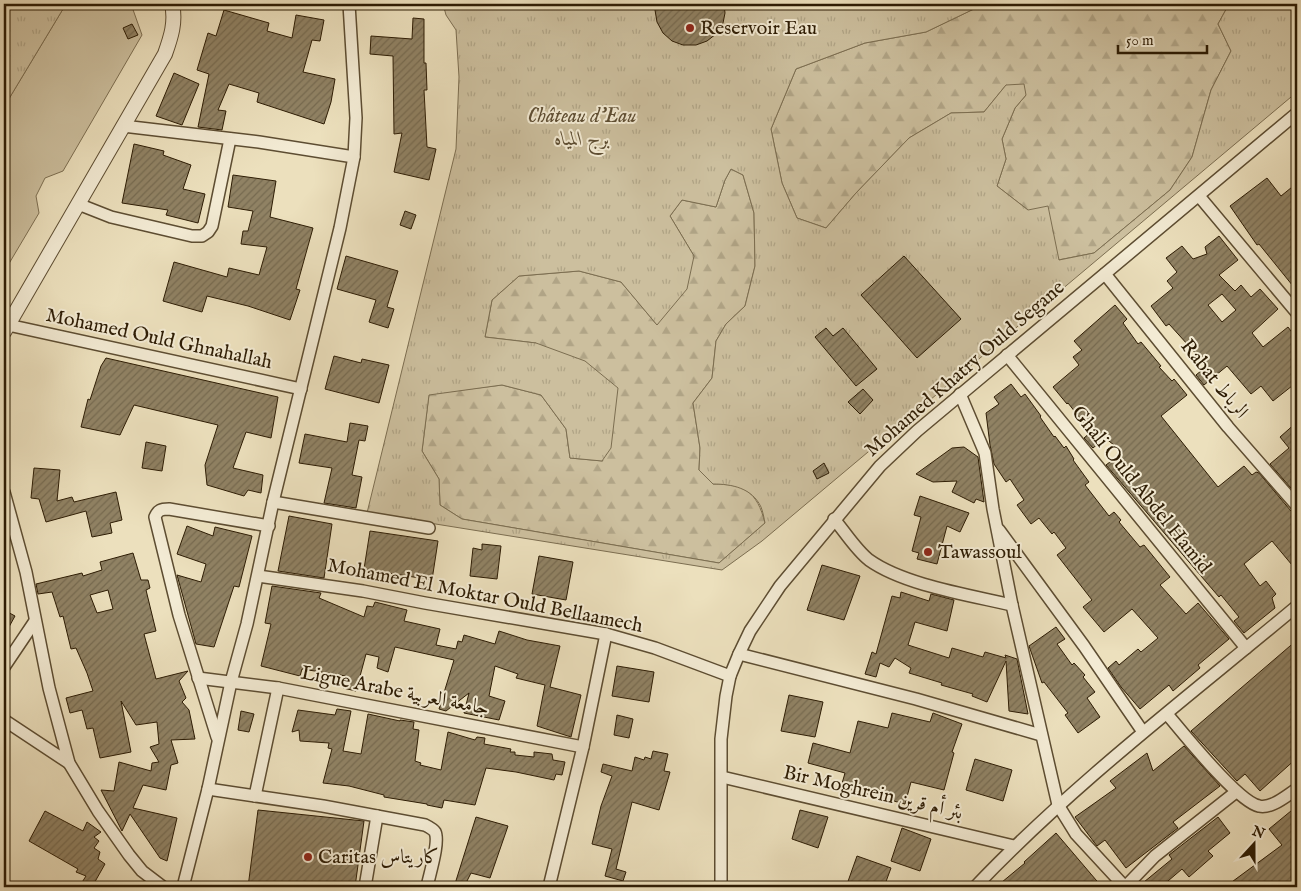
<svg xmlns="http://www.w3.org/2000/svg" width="1301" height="891" viewBox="0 0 1301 891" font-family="'IM FELL English',Amiri,serif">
<defs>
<pattern id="forest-firs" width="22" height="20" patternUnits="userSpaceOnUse" patternTransform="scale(1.25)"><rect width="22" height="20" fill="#ccbf9e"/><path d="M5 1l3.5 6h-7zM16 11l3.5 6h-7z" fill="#b0a486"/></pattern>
<pattern id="park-tufts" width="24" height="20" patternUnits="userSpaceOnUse" patternTransform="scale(1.25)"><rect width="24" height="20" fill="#ccbf9e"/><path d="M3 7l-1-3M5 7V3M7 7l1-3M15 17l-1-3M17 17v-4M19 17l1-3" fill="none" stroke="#b0a486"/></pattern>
<pattern id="building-hatch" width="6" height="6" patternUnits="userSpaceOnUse" patternTransform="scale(1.25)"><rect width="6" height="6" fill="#908264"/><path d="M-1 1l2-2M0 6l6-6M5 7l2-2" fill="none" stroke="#766a50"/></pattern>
</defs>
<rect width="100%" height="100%" fill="#ece0bd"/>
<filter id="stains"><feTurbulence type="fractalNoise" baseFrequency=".004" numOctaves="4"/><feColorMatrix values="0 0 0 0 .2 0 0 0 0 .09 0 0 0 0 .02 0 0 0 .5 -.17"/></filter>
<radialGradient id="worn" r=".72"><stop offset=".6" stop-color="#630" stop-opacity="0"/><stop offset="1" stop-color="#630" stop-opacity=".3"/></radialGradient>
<path fill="#ccbf9e" stroke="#7c6e51" d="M66,4H131L142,35L63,171L45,178L36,196L39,213L4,272V107Z"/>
<g fill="url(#forest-firs)" stroke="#7c6e51">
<path d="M980,4H1229L1218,24L1231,51L1211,90L1192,157L1170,190L1094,253L1058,260L1053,237L1028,210L997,186L1006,159L1002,139L1015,108L1026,95L1006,85L984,112L951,113L909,138L856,193L826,228L797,218L782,183L771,129L796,69L865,43L926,32L978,7Z"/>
<path d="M731,169L743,175L754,213L755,266L745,306L726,324L716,341L712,378L693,403L700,448L699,470L713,484C744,484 757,491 765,523L719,563L462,519L440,505L439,479L422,451L429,394L502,385L541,395L566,429L570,458L603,461L536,343L485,337L492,300L519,276L579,271L621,282L657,325L694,256L670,216L682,200L716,207L725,180Z"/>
</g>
<g fill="url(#park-tufts)" stroke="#7c6e51" fill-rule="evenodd">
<path d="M4,4H66L4,107Z"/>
<path d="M443,4H980L978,7L926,32L865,43L796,69L771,129L782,183L797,218L826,228L856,193L909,138L951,113L984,112L1006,85L1024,84L1026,95L1015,108L1002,139L1006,159L997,186L1028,210L1048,206L1059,260L1094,253L1170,190L1192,157L1211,90L1231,51L1218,24L1229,4H1290L1297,13V92L762,541L722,570L367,513L456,149L459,77L456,30L446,15ZM731,169L743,175L754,213L755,266L745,306L726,324L716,341L712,378L693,403L700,448L699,470L713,484C732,484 752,488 761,507C763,512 764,518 765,523L719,563L462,519L440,505L439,479L422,451L429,395L502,385L541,395L566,429L570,458L602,461L611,448L618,388L585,361L536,343L485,337L492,300L519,276L579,271L621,282L657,325L687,289L694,256L670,216L682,200L716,207L725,180Z"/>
</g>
<g fill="url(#building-hatch)" stroke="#2d1c04" fill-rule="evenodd">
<path d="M656,4H724L725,13L723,23L716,34L707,41L696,45H683L672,41L663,33L657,22L655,10Z"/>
<path d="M224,10L269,23L267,31L292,38L296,15L324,20L320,41L312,40L303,72L335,79L331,102L324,124L257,102L259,93L229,84L218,110L226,111L222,130L198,127L209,74L197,70L208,33L216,36Z"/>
<path d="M413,18L424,19V63H426L427,90H424L427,147L436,149L429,180L394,172L402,133L394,134L393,56L370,54L371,36L412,39Z"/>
<path d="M132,24L138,35L128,39L123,28Z"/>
<path d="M174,73L199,84L182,125L156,116Z"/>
<path d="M134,144L164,151L163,155L191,165L183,189L205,194L198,223L166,215L168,210L122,203Z"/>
<path d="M233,175L276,181L270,217L313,228L296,289L300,290L290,320L248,306L207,296L202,312L163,301L174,262L227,277L229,268L259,275L267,247L241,244L243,231H248L253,211L228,207Z"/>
<path d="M1267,178L1281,196L1297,183V254L1294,257L1297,262V291L1259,244L1257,245L1230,206Z"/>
<path d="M405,211L416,215L411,229L400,225Z"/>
<path d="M1219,236L1238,260L1219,275L1235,291L1241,285L1251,297L1260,289L1278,309L1252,333L1263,347L1288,327L1297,339V382L1273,401L1261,386L1251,394L1227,366L1204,385L1196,375L1207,366L1169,324L1166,326L1151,306L1173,288L1167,281L1177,272L1166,258L1182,246L1193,259L1207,254L1205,247ZM1222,294L1236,310L1222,322L1208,305Z"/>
<path d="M346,256L398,271L387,307L394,309L388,328L369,322L376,300L337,289Z"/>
<path d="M904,256L961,319L917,358L861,295Z"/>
<path d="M1115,305L1127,319L1123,323L1138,344L1141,342L1161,366L1159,367L1172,381L1174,379L1187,395L1161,416L1218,487L1244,466L1252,475L1256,472L1259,473L1291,511L1297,513V571L1272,541L1244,564L1260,586L1266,581L1276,594L1272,598L1275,608L1244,633L1234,621L1239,617L1221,595L1219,597L1106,465L1123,452L1105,438L1093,448L1084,438L1091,432L1068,403L1067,404L1053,387L1079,365L1073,357L1082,350L1074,341Z"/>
<path d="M826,328L833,336L843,328L877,369L856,386L815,337Z"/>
<path d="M334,356L361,363L362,359L389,365L379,403L325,389Z"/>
<path d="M106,358L278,397L271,438L246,432L233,468L263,475L261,493L248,490L244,496L207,485L205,465L218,425L134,405L120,435L81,427L88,399L90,400L101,366Z"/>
<path d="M1011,384L1021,397L1025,394L1041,416L1040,417L1054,437L1055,436L1064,448L1066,446L1074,459L1073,460L1089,482L1085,485L1109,516L1114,512L1121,520L1119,522L1140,547L1144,545L1170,577L1160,585L1186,614L1198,603L1229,639L1198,665L1200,668L1173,691L1169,685L1140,709L1121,687L1108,668L1116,661L1119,665L1138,649L1141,652L1158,638L1132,609L1104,632L1083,607L1092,600L1057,555L1066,548L1054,532L1052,534L1039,518L1031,524L1017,505L1024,500L1010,479L1006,482L994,464L990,445L986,413L999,404L994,397Z"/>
<path d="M863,389L873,400L860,414L848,402Z"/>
<path d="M1297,422V495L1270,464L1289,448L1280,437Z"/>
<path d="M350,423L368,426L365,441L359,440L352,475L362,477L356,508L324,503L332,468L299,463L305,434L347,442Z"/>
<path d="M146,442L166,446L162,471L142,468Z"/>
<path d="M964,447L978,457L984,502L976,499L974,503L952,492L957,481L933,482L916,474L952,448Z"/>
<path d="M824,463L829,473L817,479L813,471Z"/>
<path d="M34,468L60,470L57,501L72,497L74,502L116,492L122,520L110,523L112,533L92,537L86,511L46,522L39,499L31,498Z"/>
<path d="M920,496L969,513L960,532L947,526L937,564L917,559L919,553L912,551L921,517L914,515Z"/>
<path d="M289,516L332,524L324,578L278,571Z"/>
<path d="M187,526L213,536L215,527L252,536L239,587L234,586L214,647L196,644L177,575L201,582L206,564L177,554Z"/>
<path d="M370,531L438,541L432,580L364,569Z"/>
<path d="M482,544L501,546L497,579L470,576L473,548L482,550Z"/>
<path d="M133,553L141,580H148L150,588L146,590L156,631L144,634L156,679L188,671L179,681L186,698L182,702L189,710L195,739L171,740L178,763L171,765L166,790L143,785L133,808L177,818L167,861L160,858L130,814L122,831L101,790L114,791L119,762L151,771L152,763L159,762L150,747L159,744L157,722L136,725L121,701L131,752L100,758L93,728L87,729L82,710L70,713L66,698L93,691L87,673L76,648L71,649L63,616L60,617L52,592L38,594L36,584L82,573L83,576L102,570L100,562ZM108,590L113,609L97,613L90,595Z"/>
<path d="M539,556L573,562L566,600L532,594Z"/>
<path d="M822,565L860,576L844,620L807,610Z"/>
<path d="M272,586L321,593L319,598L364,617L367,606L373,607L375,602L407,610L404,621L440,629L436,645L456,649L458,641L462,642L464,635L495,644L499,631L527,640L560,646L550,687L581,695L571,737L537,726L545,685L516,678L518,674L495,666L489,696L505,701L499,720L464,713L469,693L446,711L439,709L454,660L395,647L388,672L377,668L379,657L366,654L356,691L343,688L346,676L302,669L300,676L261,666L271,624L265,623Z"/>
<path d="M901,592L929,601L931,594L954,600L947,631L915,622L908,645L949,658L952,648L983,657L985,652L1006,658L1005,655L1017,659L1028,714L1009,711L1006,661L987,702L972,696L973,694L941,685L942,683L909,673L911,668L895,658L889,667L880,663L876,677L865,674L872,652L876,654L892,596L900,598Z"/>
<path d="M4,610L15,616L4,636Z"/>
<path d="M1056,627L1065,639L1057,644L1072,665L1074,663L1085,675L1083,677L1095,692L1087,698L1100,717L1078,733L1065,715L1068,713L1044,682L1042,683L1029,646Z"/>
<path d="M1297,640V758L1260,791L1245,774L1237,781L1191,731Z"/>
<path d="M617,666L654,672L649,702L612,696Z"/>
<path d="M789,695L823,702L815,737L781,731Z"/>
<path d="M337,709L351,711L343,751L361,754L368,714L400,721V720L414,722L413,729L419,730L415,761L421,763L420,765L441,770L448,732L475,740L477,737L485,738L484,744L511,749L510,752H515V755L534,757V752L552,754L553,760L565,762L562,775L556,774L554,780L516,772L486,768L475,805L444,800L442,808L427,805V804L384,797V795L349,786L323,783L332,749L328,748L329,743L300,741L299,730L292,732L298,710L335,715Z"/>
<path d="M241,711L254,714L249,732L238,730Z"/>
<path d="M892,713L930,722L933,713L962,724L952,752L954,753L944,790L911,782L905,804L841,787L845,773L808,763L813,743L850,753L858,721L888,728Z"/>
<path d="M617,715L633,719L629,738L614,735Z"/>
<path d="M1184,746L1220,786L1173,822L1178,828L1126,868L1105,840L1097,846L1075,817L1116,788L1110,781L1147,753L1153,771Z"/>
<path d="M653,751L668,754L664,771L670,772L659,810L632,802L616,869L626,872L623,881L605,876L612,849L592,844L601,806L612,776L601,772L603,764L632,771L635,757L644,760L645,757L651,759Z"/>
<path d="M975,759L1012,770L1003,801L966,790Z"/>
<path d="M1297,806V887H1225L1282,845L1269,829Z"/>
<path d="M258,810L364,821L355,887H248Z"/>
<path d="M800,810L828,817L818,848L792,839Z"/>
<path d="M45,811L83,831L87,822L101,832L94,837L99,841L94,848L100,852L98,859L105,864L92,887H79L86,876L76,872L78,869L29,841Z"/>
<path d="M476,817L508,826L490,878L471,873L464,887H454Z"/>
<path d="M1218,817L1230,833L1208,851L1213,856L1189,877L1182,869L1161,887H1148L1144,882L1172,859L1169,855Z"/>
<path d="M902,828L931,839L920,871L891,861Z"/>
<path d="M1056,833L1102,887H996L1025,863L1024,862Z"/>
<path d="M857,856L891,868L884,887H846Z"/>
</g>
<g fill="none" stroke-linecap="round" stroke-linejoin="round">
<g stroke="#5d4d32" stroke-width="14">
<g id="minor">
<path d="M123,126L259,142L354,157"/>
<path d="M1199,196L1297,313"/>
<path d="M78,204L111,217L192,236H202L208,232L212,226L230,139"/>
<path d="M1105,274L1228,427L1297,506"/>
<path d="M8,325L301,389"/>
<path d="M1007,355L1246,648"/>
<path d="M960,394L985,453L993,509L1012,605L1058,805L1076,834L1125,887"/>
<path d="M4,492L26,572L49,688L69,763L98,811L129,855L142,871L163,887"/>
<path d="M273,502L429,528"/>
<path d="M834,519C845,532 856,550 869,560C904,585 969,595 1012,605"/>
<path d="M999,530L1084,646L1143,732"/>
<path d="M258,576L363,591L425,603L606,634L655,648L730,676"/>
<path d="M739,654L916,699L1041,735"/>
<path d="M4,667L35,621"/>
<path d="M198,678L278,688L583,747"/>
<path d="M1167,714C1183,733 1238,802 1259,806C1272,809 1287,795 1297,789"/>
<path d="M4,720L69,763"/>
<path d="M217,737L179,615L155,517C158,510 161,509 169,509L269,526"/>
<path d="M722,777L1014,846"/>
<path d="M208,789L323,806L425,825C429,827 433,829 435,832C440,842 429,876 427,887"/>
<path d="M255,796L278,688"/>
<path d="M183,887L208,789L231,682L247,624L273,502L340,228L354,157L356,118L349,4"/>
<path d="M365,887L377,816"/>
<path d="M549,887L583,747L606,634"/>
<path d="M721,887V739L726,696L730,676L739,654L750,631L780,586L880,466L917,431L1297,113"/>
<path d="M975,887C1073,784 1188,697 1297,606"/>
<path d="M1125,887L1155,856L1236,792"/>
</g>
</g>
<g stroke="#5d4d32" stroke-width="16">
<path id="tertiary" d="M4,332L165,54C171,37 176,22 172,4"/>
</g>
<use href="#minor" stroke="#f3ebd4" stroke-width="11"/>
<use href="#tertiary" stroke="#f3ebd4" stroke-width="14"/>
</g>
<g fill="#8f2418" stroke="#f3ebd4" stroke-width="2">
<circle cx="690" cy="28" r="5"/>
<circle cx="928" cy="552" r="5"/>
<circle cx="308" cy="857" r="5"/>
</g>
<g text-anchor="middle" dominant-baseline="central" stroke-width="4" stroke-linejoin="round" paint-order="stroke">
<g font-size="20" fill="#2d1c04" stroke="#f3ebd4" text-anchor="start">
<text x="700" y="28">Reservoir Eau</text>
<text x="938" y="552">Tawassoul</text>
<text x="318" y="857">Caritas كاريتاس</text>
</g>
<g font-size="20" font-style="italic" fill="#5d4d32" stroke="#f3ebd4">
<text x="582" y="116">Château d'Eau<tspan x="582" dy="23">برج المياه</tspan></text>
</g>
<g font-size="20" fill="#2d1c04" stroke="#f3ebd4">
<text transform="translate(159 339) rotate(12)">Mohamed Ould Ghnahallah</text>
<text transform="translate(965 369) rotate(-41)">Mohamed Khatry Ould Segane</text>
<text transform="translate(1214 379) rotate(51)">Rabat الرباط</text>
<text transform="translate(1141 490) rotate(51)">Ghali Ould Abdel Hamid</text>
<text transform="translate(485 596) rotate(11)">Mohamed El Moktar Ould Bellaamech</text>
<text transform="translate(395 691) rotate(11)">Ligue Arabe جامعة العربية</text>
<text transform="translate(873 793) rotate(13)">Bir Moghrein بئر أم قرين</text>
</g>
</g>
<rect width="1301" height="891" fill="none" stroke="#ece0bd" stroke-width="20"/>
<rect x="5" y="5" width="1291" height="881" fill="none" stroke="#2d1c04" stroke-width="2.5"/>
<rect x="10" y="10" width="1281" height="871" fill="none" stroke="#2d1c04"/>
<g transform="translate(1254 844) rotate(21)" stroke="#f3ebd4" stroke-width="4" paint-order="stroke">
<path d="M0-4L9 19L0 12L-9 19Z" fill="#2d1c04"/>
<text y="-8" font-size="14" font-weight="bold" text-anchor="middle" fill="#2d1c04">N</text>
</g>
<path d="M1118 45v8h89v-8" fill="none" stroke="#2d1c04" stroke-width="2.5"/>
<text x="1126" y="45" font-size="15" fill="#2d1c04" stroke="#f3ebd4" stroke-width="4" paint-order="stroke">50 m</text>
<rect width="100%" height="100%" filter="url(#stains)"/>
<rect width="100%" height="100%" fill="url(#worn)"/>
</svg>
